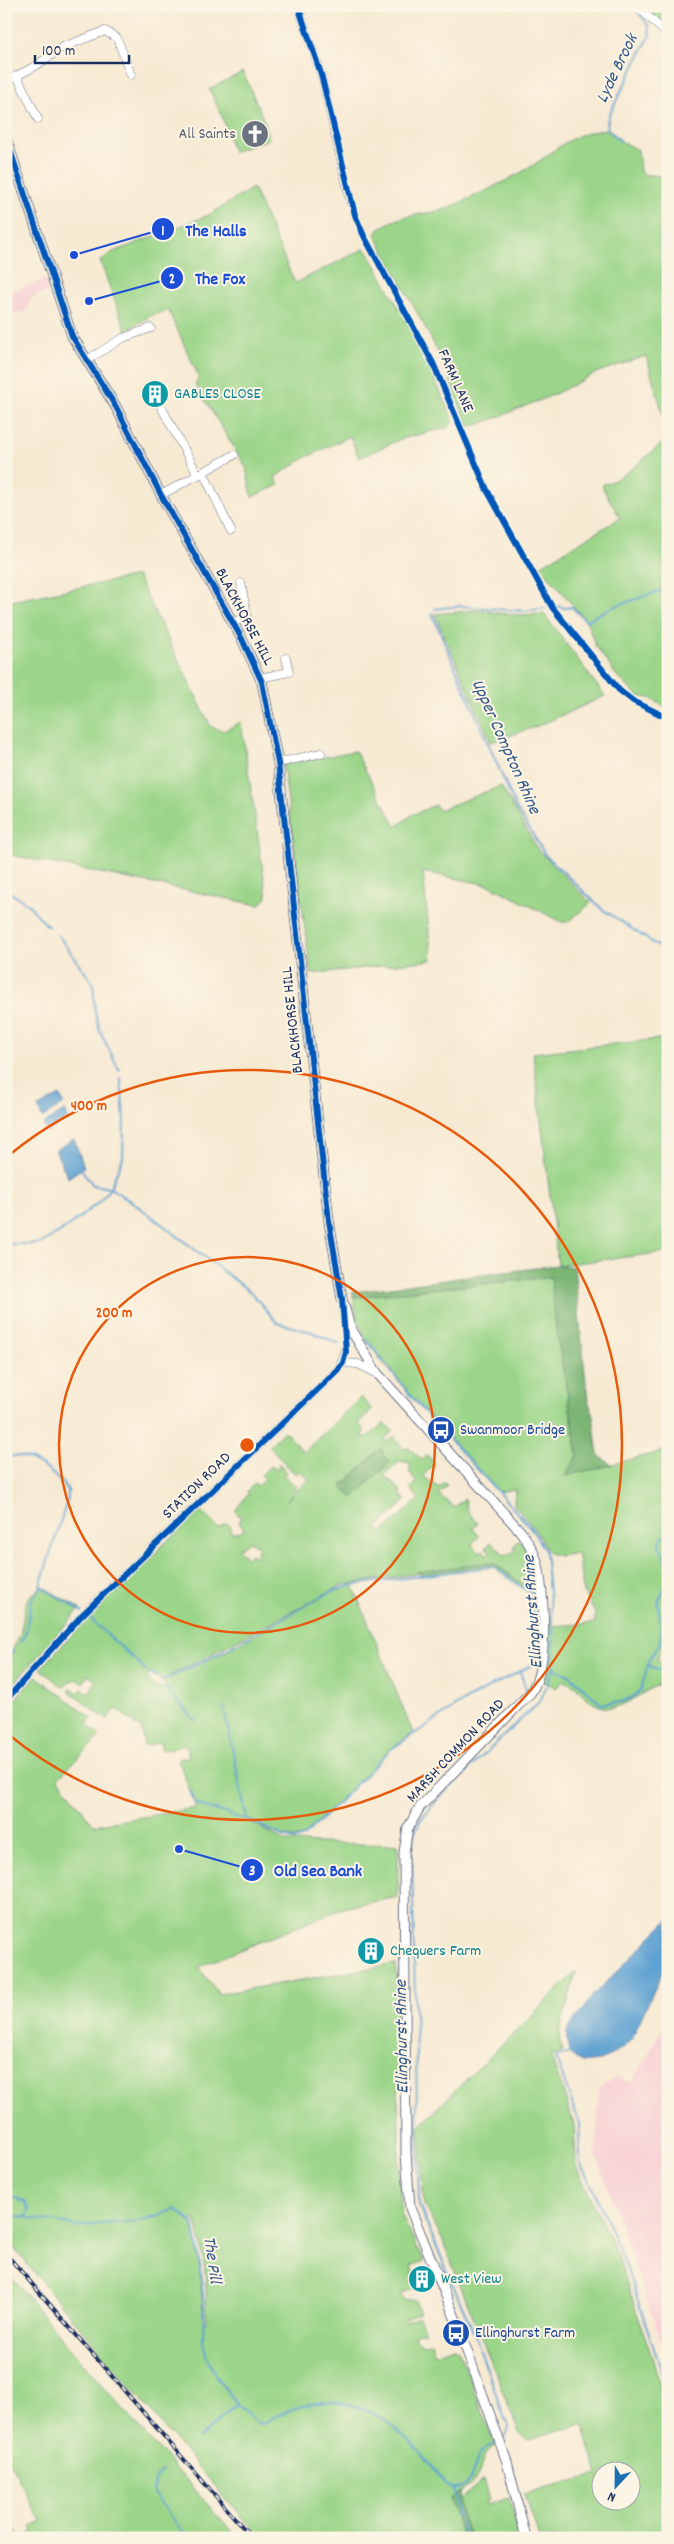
<svg xmlns="http://www.w3.org/2000/svg" width="674" height="2544" viewBox="0 0 674 2544" font-family="Dekko,sans-serif">
<rect width="100%" height="100%" fill="#fcf5e5"/>
<filter id="ink" filterUnits="userSpaceOnUse"><feTurbulence type="fractalNoise" baseFrequency=".02" numOctaves="2"/><feDisplacementMap in="SourceGraphic" scale="10" xChannelSelector="R" yChannelSelector="G"/><feConvolveMatrix kernelMatrix="1 2 1 2 8 2 1 2 1" color-interpolation-filters="sRGB"/></filter>
<filter id="wash" filterUnits="userSpaceOnUse"><feTurbulence type="fractalNoise" baseFrequency=".0096" numOctaves="4" result="noise"/><feDisplacementMap in="SourceGraphic" scale="20" xChannelSelector="R" yChannelSelector="G"/><feGaussianBlur stdDeviation="1.12" result="paint"/><feColorMatrix in="noise" values="0 0 0 0 0 0 0 0 0 0 0 0 0 0 0 0 0 1.4 0 .05"/><feComposite in="paint" operator="in"/></filter>
<g filter="url(#wash)">
<rect width="100%" height="100%" fill="#f7ead3"/>
<g fill="#f7cfd3">
<path d="M46,279L50,290L32,297L28,310L6,318V294Z"/>
<path d="M668,2018V2361L596,2155L599,2089L617,2076L632,2083Z"/>
</g>
<g fill="#9bd589" stroke="#5b8274" fill-rule="evenodd">
<path d="M642,6H668V31Z"/>
<path d="M243,72L266,125L269,139L233,152L222,116L209,89Z"/>
<path d="M609,129L620,141L638,150L640,171L645,175L668,176V432L646,356L598,372L553,395L478,425L468,426L441,357L375,234C393,211 428,218 453,206C476,196 500,184 522,172C556,153 567,132 609,129Z"/>
<path d="M253,188L295,283L364,249L368,252L419,344L453,420L449,427L401,439L359,458L350,436L303,459L275,477L279,485L252,497L246,467L195,384L199,377L168,310L150,316L126,331L100,261L113,252L209,215Z"/>
<path d="M668,439V709L650,698L638,696L617,676L595,645L587,622L540,566L620,518L603,488V484C623,481 650,452 668,439Z"/>
<path d="M137,576L211,727L224,731L241,722L267,898L259,905L6,854V602Z"/>
<path d="M476,610L517,615L544,614L605,696L538,726L491,742L435,614Z"/>
<path d="M355,751L396,827L412,815L435,805L439,810L501,786L538,850L591,903L568,922H562L489,885L423,872L432,960L311,974L283,765Z"/>
<path d="M668,1038V1252L558,1265L533,1053Z"/>
<path d="M552,1277L556,1328L578,1455L566,1476L668,1450V1592C661,1609 667,1625 664,1641C662,1649 657,1653 658,1661L668,1666V1687L658,1685C635,1695 613,1721 588,1699C579,1691 575,1684 563,1681L556,1688L543,1681L547,1648L546,1617L552,1616L553,1626L595,1623V1613L584,1594L577,1553L560,1556L549,1553L533,1527L514,1505L515,1489L498,1492L414,1400L380,1359L366,1339L357,1319L353,1297Z"/>
<path d="M361,1397L372,1410L358,1423L364,1429L363,1437H368L384,1423L393,1431L384,1440L386,1442L394,1436L403,1449L409,1448L422,1460L427,1455L435,1464L423,1476L439,1488L444,1482L447,1486L438,1494L454,1507L465,1499L467,1510L478,1524L473,1528L479,1536L472,1544L479,1552L483,1550L487,1555L490,1552L486,1547L491,1542L506,1556L515,1551V1545L520,1539C529,1558 538,1567 526,1587L494,1564L485,1563L342,1585L162,1680L151,1673L147,1678L158,1689L166,1688L162,1681L226,1650L332,1591L353,1585L413,1733L390,1750L304,1837C282,1843 267,1825 247,1820L287,1842L398,1845V1897L346,1907L198,1967L219,1994L396,1964L400,2196L402,2216L424,2261L411,2266L417,2281L412,2282L415,2288L402,2293L404,2300H415L420,2313L405,2319L406,2322L419,2317L425,2331L415,2334L416,2339L423,2345L431,2342L435,2354L453,2347L458,2349L496,2446C480,2453 484,2466 476,2478C471,2487 462,2490 454,2495L462,2538H261L171,2436L6,2239V1709L36,1676L92,1718L87,1724L100,1736L58,1778L94,1825L196,1808L178,1759L189,1757L186,1745L162,1750L160,1742L144,1746L142,1728L134,1724V1720H130L116,1709L107,1720L69,1691L71,1688L79,1693L82,1689L89,1693L95,1684V1680L88,1675L83,1683C74,1675 71,1683 63,1687L40,1669L90,1615L200,1510L218,1528L227,1523L232,1528L230,1530L232,1533L241,1531L244,1528L238,1522L241,1518L235,1511L248,1494L247,1491L255,1483L258,1486L265,1479L261,1475L270,1466L278,1470L279,1463L287,1472L283,1475L297,1487L286,1501L309,1479L299,1471L295,1474L269,1446L284,1431L304,1452ZM384,1456L390,1461L353,1498L342,1485ZM400,1461L411,1463L409,1471L416,1482L410,1488L419,1499L381,1533L377,1528L406,1501L401,1495L400,1490L384,1475ZM250,1541L259,1547L255,1557L251,1554L247,1558L238,1549ZM194,2218C206,2251 207,2288 206,2323L204,2324L198,2249L192,2219Z"/>
<path d="M42,1586L80,1609L6,1692V1664L20,1635L27,1599Z"/>
<path d="M576,1972L559,2034L562,2053L551,2057L574,2124L576,2166L618,2257L652,2357L668,2413V2538H539L525,2494L543,2488L598,2475L583,2424L528,2440L519,2432L442,2239L424,2206L419,2126ZM602,2472H632V2502H602Z"/>
<path d="M6,2270L71,2350L237,2538H24L33,2531L31,2527L42,2522L6,2456Z"/>
<path d="M483,2480L489,2500L485,2501L487,2505L509,2498L520,2538H471L460,2515L458,2501Z"/>
<path d="M6,2520L13,2523L18,2535L22,2538H6Z"/>
</g>
<g fill="#7cb675" stroke="#4c726a">
<path d="M558,1265L574,1267L588,1401C596,1416 594,1439 599,1456L612,1465L565,1476L578,1455L556,1328L551,1277L353,1297V1292Z"/>
<path d="M381,1448L384,1456L390,1462L353,1498L342,1486Z"/>
<path d="M485,1563H494L531,1591H535V1597L494,1567L421,1575L417,1572Z"/>
<path d="M461,2491C455,2508 464,2522 471,2538H462L449,2499Z"/>
</g>
<g fill="#5da1d2" stroke="#3c6898">
<path d="M60,1095L64,1104L42,1118L38,1107Z"/>
<path d="M65,1110L68,1118L47,1132L43,1125Z"/>
<path d="M74,1139L84,1167L68,1178L55,1150Z"/>
<path d="M668,1920V1966L664,1969L631,2040C621,2051 598,2065 582,2062C577,2060 573,2056 569,2053C568,2046 566,2039 567,2032C568,2027 587,2005 592,1996Z"/>
</g>
<g fill="none" stroke-linecap="round" stroke-linejoin="round">
<g stroke="#5da1d2" stroke-width="2">
<path d="M621,141L607,129L608,117L650,35L649,26L633,6"/>
<path d="M555,606L566,608L572,607L586,621L610,608L668,588"/>
<path d="M435,609L460,606L524,611L546,608"/>
<path d="M432,613L516,808L546,856L602,909L668,953"/>
<path d="M6,890L28,904L48,927"/>
<path d="M58,935L93,983L95,1012L100,1031L119,1070"/>
<path d="M81,1169L93,1185L110,1188L134,1203L253,1294L277,1323L312,1332L339,1344"/>
<path d="M6,1244H40L69,1226L100,1201L110,1188L123,1158L124,1119L121,1078"/>
<path d="M366,1339L414,1400L531,1528L545,1551L553,1633L554,1668L540,1701L438,1799L421,1819L414,1834L412,1852L419,2206L474,2333L508,2427L506,2435L502,2439"/>
<path d="M6,1457C30,1451 54,1473 68,1490V1498L40,1586L82,1612"/>
<path d="M668,1534L662,1537L659,1544L668,1565"/>
<path d="M86,1615L146,1670"/>
<path d="M21,1642L26,1632L31,1601L41,1587"/>
<path d="M6,1664L13,1650"/>
<path d="M649,1666L663,1671"/>
<path d="M554,1668L571,1676L601,1704L621,1702L633,1697L641,1690L649,1660L659,1644L661,1635L658,1602L668,1582"/>
<path d="M520,1671L527,1693"/>
<path d="M151,1673L162,1681L226,1650L332,1591L353,1585L487,1567H494L532,1595L536,1660L532,1665L467,1699L390,1750L304,1837L294,1840L285,1837L252,1822L200,1805L195,1803L191,1791"/>
<path d="M166,1688L195,1721"/>
<path d="M224,1708L247,1820"/>
<path d="M569,2053L556,2058L579,2123L580,2163L594,2190L627,2269L660,2366L668,2397"/>
<path d="M6,2194L25,2202L29,2210L27,2216"/>
<path d="M6,2214L76,2226L142,2221L176,2209L193,2224L198,2249L204,2305L203,2341L207,2358L215,2375L237,2404L198,2439"/>
<path d="M237,2404L255,2422L262,2424C350,2372 395,2420 449,2487C474,2494 472,2466 480,2454C484,2448 489,2446 496,2443"/>
<path d="M163,2470L157,2476L152,2490L187,2538"/>
<path d="M453,2488L457,2516L467,2538"/>
</g>
</g>
</g>
<g filter="url(#ink)">
<g fill="none" stroke-linecap="round" stroke-linejoin="round">
<g stroke="#687087" stroke-width="9">
<g id="minor">
<path d="M298,6L321,74L351,203"/>
<path d="M637,6L668,35"/>
<path d="M17,76L38,119"/>
<path d="M6,81L34,67L63,47L105,31L117,38L131,75"/>
<path d="M87,360L123,338L151,328"/>
<path d="M158,401L198,475"/>
<path d="M203,472L231,531"/>
<path d="M161,495L234,455"/>
<path d="M233,623L247,616L241,583"/>
<path d="M260,678L289,672L286,658"/>
<path d="M278,763L321,753"/>
<path d="M343,1363L358,1364L376,1373"/>
<path d="M6,1700L82,1615L337,1371C350,1353 345,1331 343,1311"/>
</g>
</g>
<g stroke="#687087" stroke-width="11">
<path id="major" d="M6,138L72,336L116,407L161,495L242,639L262,682L278,763L329,1221L342,1299L351,1330L377,1373L521,1532C529,1543 537,1556 539,1570C544,1602 549,1665 531,1692L420,1807L408,1828L404,1852L406,2153L410,2208L454,2315L507,2462L526,2538"/>
</g>
<use href="#minor" stroke="#fff" stroke-width="8"/>
<use href="#major" stroke="#fff" stroke-width="9"/>
<g stroke="#1b2f5e" stroke-width="4">
<path id="rail" d="M6,2254L252,2538"/>
</g>
<use href="#rail" stroke="#fcf5e5" stroke-width="2" stroke-dasharray="5.5" stroke-linecap="butt"/>
<g stroke="#fcf5e5" stroke-width="9">
<g id="cycleway">
<path d="M298,6L321,74L355,215L364,236L433,363L487,490L552,607L619,690L633,701L668,718"/>
<path d="M6,138L72,336L116,407L161,495L242,639L262,682L278,763L329,1221L342,1299L346,1352L343,1363L337,1371L82,1615L6,1700"/>
</g>
</g>
<use href="#cycleway" stroke="#0057b8" stroke-width="6"/>
</g>
</g>
<g fill="none" stroke="#e8590c" stroke-width="2.5">
<circle cx="247" cy="1445" r="188"/>
<path d="M8 1156A375 375 0 1 1 8 1734"/>
</g>
<defs>
<g id="church-disc" transform="scale(1.4375)"><circle r="9.5" fill="#6b7280" stroke="#fcf5e5"/><path d="M-1.2-6h2.4v3.5h3.3v2.4h-3.3V6h-2.4V-.1h-3.3v-2.4h3.3Z" fill="#fff"/></g>
<g id="building-disc" transform="scale(1.4375)"><circle r="9.5" fill="#0f9aa8" stroke="#fcf5e5"/><path d="M-4-6H4V6H1V3H-1V6H-4ZM-2.5-4.3h1.7v1.8h-1.7ZM.8-4.3h1.7v1.8H.8ZM-2.5-1h1.7V.8h-1.7ZM.8-1h1.7V.8H.8Z" fill="#fff"/></g>
<g id="bus-disc" transform="scale(1.4375)"><circle r="9.5" fill="#1a4fb4" stroke="#fcf5e5"/><path d="M-5-6H5V4H4V6H2V4H-2V6H-4V4H-5ZM-3.5-4V0h7V-4ZM-3.5 1.2v1.5H-2V1.2ZM2 1.2v1.5H3.5V1.2Z" fill="#fff"/></g>
</defs>
<g fill-rule="evenodd">
<use href="#church-disc" x="255" y="134"/>
<use href="#building-disc" x="155" y="394"/>
<use href="#bus-disc" x="441" y="1430"/>
<use href="#building-disc" x="371" y="1951"/>
<use href="#building-disc" x="422" y="2279"/>
<use href="#bus-disc" x="456" y="2333"/>
</g>
<g text-anchor="middle" dominant-baseline="central" stroke-width="4" stroke-linejoin="round" paint-order="stroke">
<g font-size="16" fill="#5b616d" stroke="#fcf5e5" text-anchor="end">
<text x="236" y="134">All Saints</text>
</g>
<g font-size="16" fill="#1b2f5e" stroke="#fcf5e5">
<text transform="translate(455 381) rotate(66)">FARM LANE</text>
<text transform="translate(244 617) rotate(62)">BLACKHORSE HILL</text>
<text transform="translate(293 1020) rotate(-96)">BLACKHORSE HILL</text>
<text transform="translate(197 1486) rotate(-44)">STATION ROAD</text>
<text transform="translate(456 1751) rotate(-47)">MARSH COMMON ROAD</text>
</g>
<g font-size="16" fill="#0d838f" stroke="#fcf5e5" text-anchor="start">
<text x="174" y="394">GABLES CLOSE</text>
<text x="390" y="1951">Chequers Farm</text>
<text x="441" y="2279">West View</text>
</g>
<g font-size="16" fill="#164399" stroke="#fcf5e5" text-anchor="start">
<text x="460" y="1430">Swanmoor Bridge</text>
<text x="475" y="2333">Ellinghurst Farm</text>
</g>
<g font-size="18" font-style="italic" fill="#325787" stroke="#fcf5e5">
<text transform="translate(618 69) rotate(-64)">Lyde Brook</text>
<text transform="translate(505 747) rotate(66)">Upper Compton Rhine</text>
<text transform="translate(534 1612) rotate(-94)">Ellinghurst Rhine</text>
<text transform="translate(403 2037) rotate(-91)">Ellinghurst Rhine</text>
<text transform="translate(211 2260) rotate(82)">The Pill</text>
</g>
</g>
<circle cx="247" cy="1445" r="8" fill="#e8590c" stroke="#fcf5e5" stroke-width="2.5"/>
<g font-size="15" text-anchor="middle" font-weight="bold" fill="#e8590c" stroke="#fcf5e5" stroke-width="4" stroke-linejoin="round" paint-order="stroke">
<text x="89" y="1110">400 m</text>
<text x="114" y="1317">200 m</text>
</g>
<path fill="none" stroke="#1d4ed8" stroke-width="2" d="M74 255L163 229M89 301L172 278M179 1849L252 1870"/>
<g fill="#1d4ed8" stroke="#fcf5e5" stroke-width="2">
<circle cx="74" cy="255" r="5"/>
<circle cx="89" cy="301" r="5"/>
<circle cx="179" cy="1849" r="5"/>
<circle cx="163" cy="229" r="12"/>
<circle cx="172" cy="278" r="12"/>
<circle cx="252" cy="1870" r="12"/>
</g>
<g font-size="15" text-anchor="middle" font-weight="bold" fill="#fff">
<text x="163" y="235">1</text>
<text x="172" y="283">2</text>
<text x="252" y="1875">3</text>
</g>
<g font-size="18" text-anchor="middle" font-weight="bold" fill="#1d4ed8" stroke="#fcf5e5" stroke-width="4" stroke-linejoin="round" paint-order="stroke">
<text x="216" y="236">The Halls</text>
<text x="220" y="284">The Fox</text>
<text x="318" y="1876">Old Sea Bank</text>
</g>
<rect width="674" height="2544" fill="none" stroke="#fcf5e5" stroke-width="25"/>
<g transform="translate(616 2486) rotate(202)"><circle r="24" fill="#fcf5e5" stroke="#a2a6af"/>
<path d="M0-4L9 19L0 12L-9 19Z" fill="#1f6fb2"/>
<text y="-8" font-size="14" font-weight="bold" text-anchor="middle" fill="#1b2f5e">N</text>
</g>
<path d="M35 55v8h94v-8" fill="none" stroke="#1b2f5e" stroke-width="2.5"/>
<text x="42" y="55" font-size="15" fill="#1b2f5e" stroke="#fcf5e5" stroke-width="4" paint-order="stroke">100 m</text>
</svg>
